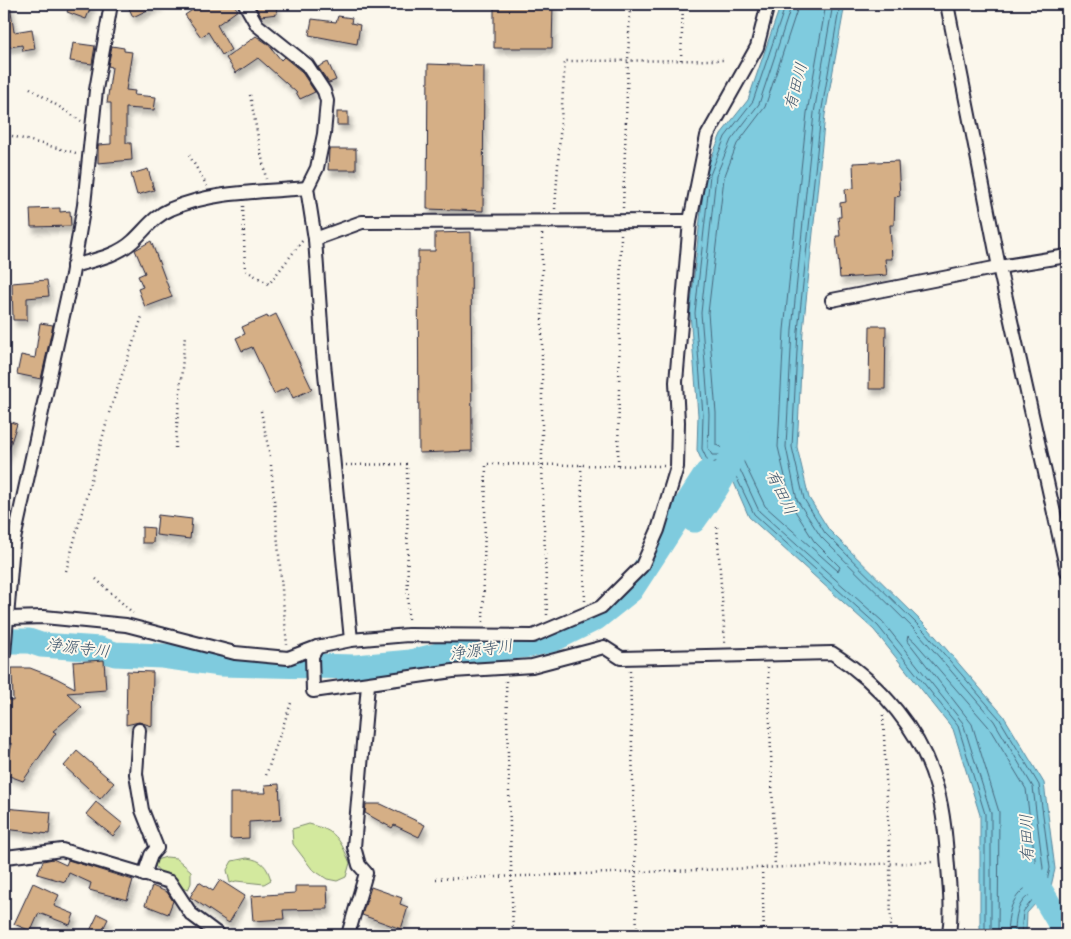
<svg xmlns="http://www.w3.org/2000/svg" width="1071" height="939" viewBox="0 0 1071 939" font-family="'Patrick Hand','Klee One',sans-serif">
<defs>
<filter id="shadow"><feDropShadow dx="3" dy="5.5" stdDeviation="2.5" flood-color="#0004"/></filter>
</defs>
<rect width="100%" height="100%" fill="#fbf7ec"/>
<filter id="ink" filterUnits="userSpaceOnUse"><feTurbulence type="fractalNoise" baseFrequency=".02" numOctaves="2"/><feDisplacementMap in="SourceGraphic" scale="10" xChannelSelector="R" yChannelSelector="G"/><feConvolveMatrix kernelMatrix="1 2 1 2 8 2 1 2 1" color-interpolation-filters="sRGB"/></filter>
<g filter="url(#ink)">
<g fill="#d3e99e" stroke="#7a866c">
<path d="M309,824C336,831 339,837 350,863L346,877L337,881L327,879L312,869L293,844L292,829Z"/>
<path d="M166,857L176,858L191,871V883L188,890C174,886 163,876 154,865L156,860Z"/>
<path d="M247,858C262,860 267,866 271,880L264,884L236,881L230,883L227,870L232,861Z"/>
</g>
<path fill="#7fcbde" stroke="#5a879d" d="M781,4H845L825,115L803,331L797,447L809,498L829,530L929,629L1003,715L1044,783L1055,869L1046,908L1036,903L1027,913L1026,935H980V815L953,729L874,630L749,517L728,469L717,466L707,473L697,450L698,415L690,313L705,173L721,134L748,100Z"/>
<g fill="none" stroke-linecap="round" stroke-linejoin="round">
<g stroke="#47667c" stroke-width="1">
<path d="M786,4L753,101L725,137L710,175L695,313L703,415L702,449L709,464L718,461L731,466L754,514L878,626L958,726L985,814V935"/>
<path d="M792,4L759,104L731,140L716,176L701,313L709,414L708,448L712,455H720L736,461L759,511L882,621L963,723L991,813V935"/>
<path d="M799,4L765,107L737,144L724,178L708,313L716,413V445L741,456L765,506L838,571L840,567L814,541L792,506L778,447L784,330L807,113L826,4"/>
<path d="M833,4L814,113L792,330L786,447L797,500L821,537L921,636L994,721L1033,787L1043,868L1038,891C1017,898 1015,916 1015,935"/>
<path d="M840,4L821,114L798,331L792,447L804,499L825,533L925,632L999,718L1039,785L1050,868L1043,898L1033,899L1023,912L1021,935"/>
<path d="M998,935L999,812L972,724L907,640L908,636L915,642L988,726L1026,789L1036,867L1032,884C1011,895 1008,913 1007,935"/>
</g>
<g stroke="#7fcbde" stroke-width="25">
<path d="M4,641H29L41,645L100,649L115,654L162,656L221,664L356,667L411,662L439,655L529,645L554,639L596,618L631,590L707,473L694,520C713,494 731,469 738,437"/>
<path d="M1030,873L1067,935"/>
</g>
</g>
<g fill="#d5af86" stroke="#22223b" filter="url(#shadow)">
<path d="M10,4L14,32L32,29L35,49L23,51L22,45L4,48V5Z"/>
<path d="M70,4H92L86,19L67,12Z"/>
<path d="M127,4H160L133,17Z"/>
<path d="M201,4H233L238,10L217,25L231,50L222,55L208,32L201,37L185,15Z"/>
<path d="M254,4H276L277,14L261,16Z"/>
<path d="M494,4H553L552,48H494Z"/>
<path d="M338,16L352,18L351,23L360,25L357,44L309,35L312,19L336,22Z"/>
<path d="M256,36L268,44L281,60L284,57L301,71L315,92L300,99L296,92L258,58L236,73L226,58Z"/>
<path d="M73,43L95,46L92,64L70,61Z"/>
<path d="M112,46L124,48V51L132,52L126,90L135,91L134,95L156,97L154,110L126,108V143H131L132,160L98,163V145L111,144V103H107L112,67L108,66Z"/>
<path d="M328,62L336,80L329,83L318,67Z"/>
<path d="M428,64L484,66L483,211L427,209Z"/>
<rect x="337" y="112" width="11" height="13"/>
<path d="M329,149H356V170H328Z"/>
<path d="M898,161L900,196L895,197L894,225H890L892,259H885L887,275L840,278L836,236H840L838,217H841L840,203L846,202L845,189L854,188L853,163Z"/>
<path d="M148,169L154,190L137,195L131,174Z"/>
<path d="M60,208V212L70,211L71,226L31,227L30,209Z"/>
<path d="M471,232L472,451L419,453L418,251H435V233Z"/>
<path d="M151,241L172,297L145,307L138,289L143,287L138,276L145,273L135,250Z"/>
<path d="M47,280L49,296L27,298V320H13L12,283Z"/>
<path d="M276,314L312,389L293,398L288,387L274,394L252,347L242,351L236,338L245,334L242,327L267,316L268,318Z"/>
<path d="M40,323L53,325L41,379L17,374L21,355L35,358Z"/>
<path d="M870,326H886L885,389H869Z"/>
<path d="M4,420L17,424L6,458H4Z"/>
<path d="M158,515L192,519L190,539L156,535Z"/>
<path d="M142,527L154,528L153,543H142Z"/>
<path d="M104,660L106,690L67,693L82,707L53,731L56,733L23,781L4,774L12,744L4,743V699L13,701L12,668H30L56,678L75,688L73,662Z"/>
<path d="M127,671L153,672L152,726L139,722L126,725Z"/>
<path d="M77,751L114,783L100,799L64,766Z"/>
<path d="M279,784L281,820L249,822V838L230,839V793H266L265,785Z"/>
<path d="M96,802L123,824L113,836L86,814Z"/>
<path d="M366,804H381L425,825L419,837L394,825L392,828L365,813Z"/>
<path d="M4,808L51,812L49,834L4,829Z"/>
<path d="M53,859L66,865L68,860L133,880L127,900L89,890L91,883L69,873L65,882L37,874L43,861Z"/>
<path d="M220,880L245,896L229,923L190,897L199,882L213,891Z"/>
<path d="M33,883L59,895L54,906L74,914L70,925L39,913L31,931L14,924Z"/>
<path d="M152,886L167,892L173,901L168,914L145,905Z"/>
<path d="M295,886H327L328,909L283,910L284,919L253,921L251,896L295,893Z"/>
<path d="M371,887L402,898L400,904L408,907L401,929L362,915Z"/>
<path d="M98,914L108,919L100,935H88Z"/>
</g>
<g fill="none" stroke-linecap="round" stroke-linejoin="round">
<g stroke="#22223b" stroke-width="16">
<g id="minor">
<path d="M245,4L257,25L307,65L324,91L327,101L324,134L317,168L307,188L315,239L323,353L351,640"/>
<path d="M947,4L999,267L1067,571"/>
<path d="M315,239L362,222L690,221"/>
<path d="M73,266C94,260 117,256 133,241C146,229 154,216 171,209C212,191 263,192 307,188"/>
<path d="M832,300L999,267L1067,256"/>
<path d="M9,618L44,617L126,625L235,653L288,658L317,647L351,640L408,635L533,636L601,607L642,566L658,530L677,467L678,422L676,382L690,221L707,136L757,47L768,4"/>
<path d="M317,647L312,656L313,691L453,671L532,666L604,647L621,658L832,653C880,683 922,732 937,788C944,814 946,841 948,867C950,890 952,912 949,935"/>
<path d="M4,654L13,544L72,275L84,205L96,90L111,4"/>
<path d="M139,730L136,774L142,810L157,848L151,855L144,875"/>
<path d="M4,855L6,857L62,850L170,882L191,914L219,935"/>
<path d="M348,935L366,873L359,865L354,847L368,685"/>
</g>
</g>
<g stroke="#22223b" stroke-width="2.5" stroke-dasharray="1 4" stroke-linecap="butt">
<path d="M681,60L683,4"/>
<path d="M30,88L81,121"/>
<path d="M250,95L266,179"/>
<path d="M12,136L76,153"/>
<path d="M189,155L207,186"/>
<path d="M243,206L245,270L269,284L303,240"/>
<path d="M623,208L630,4"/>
<path d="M555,209L565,61L725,60"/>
<path d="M542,234V465L547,615"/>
<path d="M261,411L270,456"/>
<path d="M109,413L143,314"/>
<path d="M175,448L185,335"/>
<path d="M271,465L287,645"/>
<path d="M346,465L407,464L408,623"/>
<path d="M581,465L585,601"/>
<path d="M618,465L621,234"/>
<path d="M717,527L725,643"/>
<path d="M66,571L107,421"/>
<path d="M96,579L133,613"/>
<path d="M483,622L486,464L665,466"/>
<path d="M768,667L775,867"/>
<path d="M630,671L637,935"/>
<path d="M506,681L513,935"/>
<path d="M883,715L890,863L891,935"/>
<path d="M266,775L291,703"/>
<path d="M762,868L764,935"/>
<path d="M436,879L934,862"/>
</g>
<use href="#minor" stroke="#fbf7ec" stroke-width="12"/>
<path stroke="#22223b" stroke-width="4" stroke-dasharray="8 4" stroke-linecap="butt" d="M4,142L7,227L4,259"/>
</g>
</g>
<g text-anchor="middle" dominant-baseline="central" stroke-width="4" stroke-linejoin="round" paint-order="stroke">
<g font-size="16" font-style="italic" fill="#3e556c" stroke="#fbf7ec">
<text transform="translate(795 86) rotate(-75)">有田川</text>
<text transform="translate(782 492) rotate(64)">有田川</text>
<text transform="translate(78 647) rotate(7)">浄源寺川</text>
<text transform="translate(481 649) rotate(-8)">浄源寺川</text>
<text transform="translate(1026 838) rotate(-92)">有田川</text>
</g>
</g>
<rect width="1071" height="939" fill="none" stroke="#fbf7ec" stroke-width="20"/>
<rect x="10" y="10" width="1051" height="919" fill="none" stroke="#22223b" stroke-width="2" filter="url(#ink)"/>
</svg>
